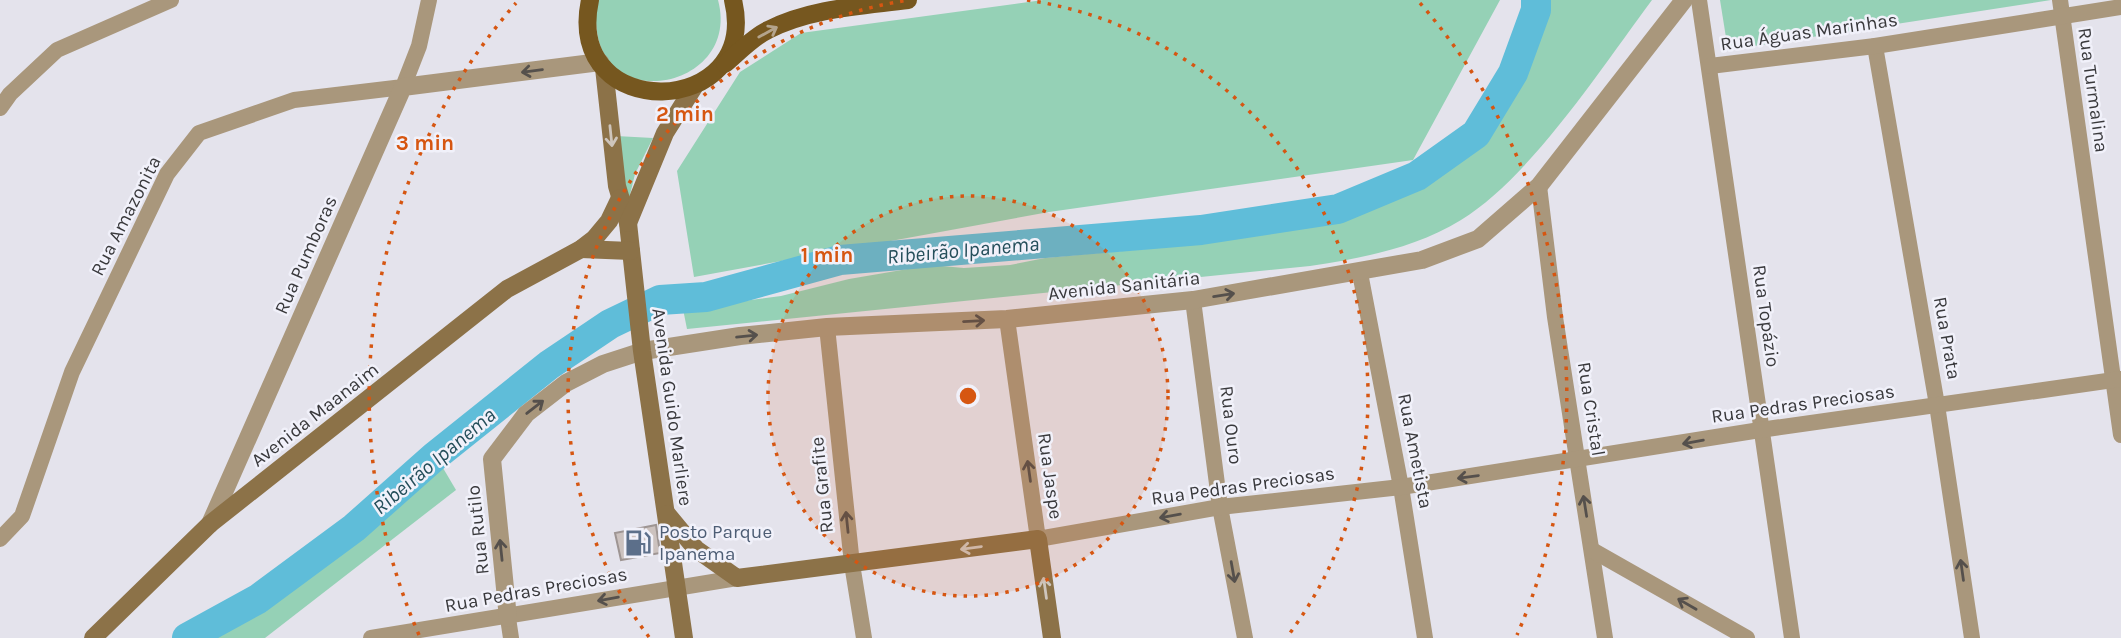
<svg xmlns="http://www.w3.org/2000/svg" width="2121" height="638" viewBox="0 0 2121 638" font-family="Karla,sans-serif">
<rect width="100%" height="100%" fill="#e4e3ec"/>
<g fill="#95d1b6">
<path d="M597,0H718C741,85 609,115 597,32C596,20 594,11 597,0Z"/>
<path d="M1043,0H1500L1413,160L1049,212L694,277L677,171L740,72L801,33Z"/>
<path d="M1550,0H1652C1602,67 1531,177 1461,220C1415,248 1363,258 1310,266L687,329L683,309L781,296L849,279L931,265L964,268L1010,265L1045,258C1183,244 1387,241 1489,135C1517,105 1541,40 1550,0Z"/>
<path d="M1720,0H2051L1728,50Z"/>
<path d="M616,136L653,138L635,174L627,207Z"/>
<path d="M443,468L456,490L265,638H211Z"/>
</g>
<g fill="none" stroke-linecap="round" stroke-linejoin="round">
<path stroke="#5fbdd9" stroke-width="30" d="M187,638L258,599L354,528L434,457L549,365L610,324L660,300L706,297L840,260L1201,230L1338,209L1417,176L1476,134L1513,73L1536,10V0"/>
</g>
<path fill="#ccc2bf" stroke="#9e9593" stroke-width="2" d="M656,525L660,553L621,560L615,533Z"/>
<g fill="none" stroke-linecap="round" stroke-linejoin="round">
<g stroke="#a9977c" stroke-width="16">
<path d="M1699,0L1792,638"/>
<path d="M2060,0L2121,435"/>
<path d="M1875,46L1937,405L1972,638"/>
<path d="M1710,66L1875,46L2121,7"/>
<path d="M0,108L10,94L57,50L171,0"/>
<path d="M1539,186L1555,317L1605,638"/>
<path d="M1360,273L1401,487L1425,638"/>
<path d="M1193,300L1220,507L1245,638"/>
<path d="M1007,319L1038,539L1220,507L1401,487L1760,430L2121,379"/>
<path d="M827,327L852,564L864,638"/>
<path d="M0,539L22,516L72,372L167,174L199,133L294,100L403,87L419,46L429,0"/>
<path d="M1592,550L1747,638"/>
<path d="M508,618L511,638"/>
<path d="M371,638L737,578"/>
</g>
<g stroke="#a9977c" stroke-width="18">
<path d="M210,524L403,87L600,62"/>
<path d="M508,618L492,459L526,414L566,383L603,364L643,351L740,336L827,327L1007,319L1193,300L1422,260L1478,239L1539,186L1684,0"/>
</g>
<g stroke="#8c7248" stroke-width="18">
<path d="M604,68L617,186L628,223L642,351L684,638"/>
<path d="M628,223L665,133L694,87"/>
<path d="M581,249L631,251"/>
<path d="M667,514L696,549L737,578L1038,539L1052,638"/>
<path d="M93,638L210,524L507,289L581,249L594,239L609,221L620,198"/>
</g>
<g stroke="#76571f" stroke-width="18">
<path d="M590,0C563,125 762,119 733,0"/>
<path d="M725,64C738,53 753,37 768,30C811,8 862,6 908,0"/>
</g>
</g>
<defs><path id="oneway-shaft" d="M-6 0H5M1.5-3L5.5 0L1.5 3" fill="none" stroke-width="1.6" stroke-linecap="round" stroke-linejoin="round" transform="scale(1.75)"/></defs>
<use stroke="#b4a48c" href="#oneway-shaft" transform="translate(768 32) rotate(-29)"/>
<g stroke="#55504c">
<use href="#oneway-shaft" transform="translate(532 71) rotate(173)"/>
<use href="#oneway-shaft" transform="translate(1224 295) rotate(-9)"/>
<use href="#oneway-shaft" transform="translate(974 321) rotate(-3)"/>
<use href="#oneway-shaft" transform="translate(747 336) rotate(-6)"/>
<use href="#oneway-shaft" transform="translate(535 407) rotate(-38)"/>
<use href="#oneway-shaft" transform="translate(1693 442) rotate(170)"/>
<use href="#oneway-shaft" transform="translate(1029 471) rotate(-98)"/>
<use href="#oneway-shaft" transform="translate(1468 477) rotate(172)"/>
<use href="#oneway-shaft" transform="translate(1585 506) rotate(-99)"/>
<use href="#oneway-shaft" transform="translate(1170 516) rotate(170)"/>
<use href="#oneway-shaft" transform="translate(847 522) rotate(-96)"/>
<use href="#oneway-shaft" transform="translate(501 550) rotate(-96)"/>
<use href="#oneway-shaft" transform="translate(1962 570) rotate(-98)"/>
<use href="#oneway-shaft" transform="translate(1233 572) rotate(80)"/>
<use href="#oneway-shaft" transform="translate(608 599) rotate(170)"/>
<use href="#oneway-shaft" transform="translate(1687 604) rotate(-150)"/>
</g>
<g stroke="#cec5bc">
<use href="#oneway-shaft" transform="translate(611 136) rotate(84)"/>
<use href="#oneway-shaft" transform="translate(971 548) rotate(172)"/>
<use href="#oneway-shaft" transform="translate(1045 588) rotate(-98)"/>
</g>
<circle cx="968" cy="396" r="200" fill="#d65611" fill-opacity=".12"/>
<g fill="none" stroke="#d65611" stroke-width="3.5" stroke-dasharray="3.5 7">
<circle cx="968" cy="396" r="200"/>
<path d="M649 637A400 400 0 0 1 909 0M1027 0A400 400 0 0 1 1287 637"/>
<path d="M419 635A599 599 0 0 1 516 3M1420 3A599 599 0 0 1 1517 635"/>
</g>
<defs>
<g id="fuel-bare" transform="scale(2.1)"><path d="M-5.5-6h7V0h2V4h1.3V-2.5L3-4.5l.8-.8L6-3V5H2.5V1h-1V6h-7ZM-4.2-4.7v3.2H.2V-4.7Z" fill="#5c6f8a" stroke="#f1f1fa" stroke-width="2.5" paint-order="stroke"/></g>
</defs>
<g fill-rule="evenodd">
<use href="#fuel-bare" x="638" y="543"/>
</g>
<g text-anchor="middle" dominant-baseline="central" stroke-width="5" stroke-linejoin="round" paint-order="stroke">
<g font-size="19" fill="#39393c" stroke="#f1f1fa">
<text transform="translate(1809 32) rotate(-8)">Rua Águas Marinhas</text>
<text transform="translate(2093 90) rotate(82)">Rua Turmalina</text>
<text transform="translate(126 216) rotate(-63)">Rua Amazonita</text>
<text transform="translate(306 255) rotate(-66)">Rua Pumboras</text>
<text transform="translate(1124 286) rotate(-6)">Avenida Sanitária</text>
<text transform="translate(1766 316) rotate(82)">Rua Topázio</text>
<text transform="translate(1947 338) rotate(80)">Rua Prata</text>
<text transform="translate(1803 404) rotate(-8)">Rua Pedras Preciosas</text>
<text transform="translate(672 407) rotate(82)">Avenida Guido Marliere</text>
<text transform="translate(1591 409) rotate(81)">Rua Cristal</text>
<text transform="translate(315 415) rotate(-38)">Avenida Maanaim</text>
<text transform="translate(1231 425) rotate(83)">Rua Ouro</text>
<text transform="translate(1415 451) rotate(79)">Rua Ametista</text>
<text transform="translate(1050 476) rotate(82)">Rua Jaspe</text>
<text transform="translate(822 485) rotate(-96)">Rua Grafite</text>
<text transform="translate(1243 486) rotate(-8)">Rua Pedras Preciosas</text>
<text transform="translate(478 530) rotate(-96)">Rua Rutilo</text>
<text transform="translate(536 590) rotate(-10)">Rua Pedras Preciosas</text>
</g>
<g font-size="19" fill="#4e5e75" stroke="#f1f1fa" text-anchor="start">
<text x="659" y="532">Posto Parque<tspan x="659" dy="22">Ipanema</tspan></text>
</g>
<g font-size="21" font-style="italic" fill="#244e5a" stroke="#f1f1fa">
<text transform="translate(963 250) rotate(-5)">Ribeirão Ipanema</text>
<text transform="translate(434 461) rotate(-40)">Ribeirão Ipanema</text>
</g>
</g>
<circle cx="968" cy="396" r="10" fill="#d65611" stroke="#f1f1fa" stroke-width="3.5"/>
<g font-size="21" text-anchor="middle" font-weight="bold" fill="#d65611" stroke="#f1f1fa" stroke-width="5" stroke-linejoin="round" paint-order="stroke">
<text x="685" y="121">2 min</text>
<text x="425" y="150">3 min</text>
<text x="827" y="262">1 min</text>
</g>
</svg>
